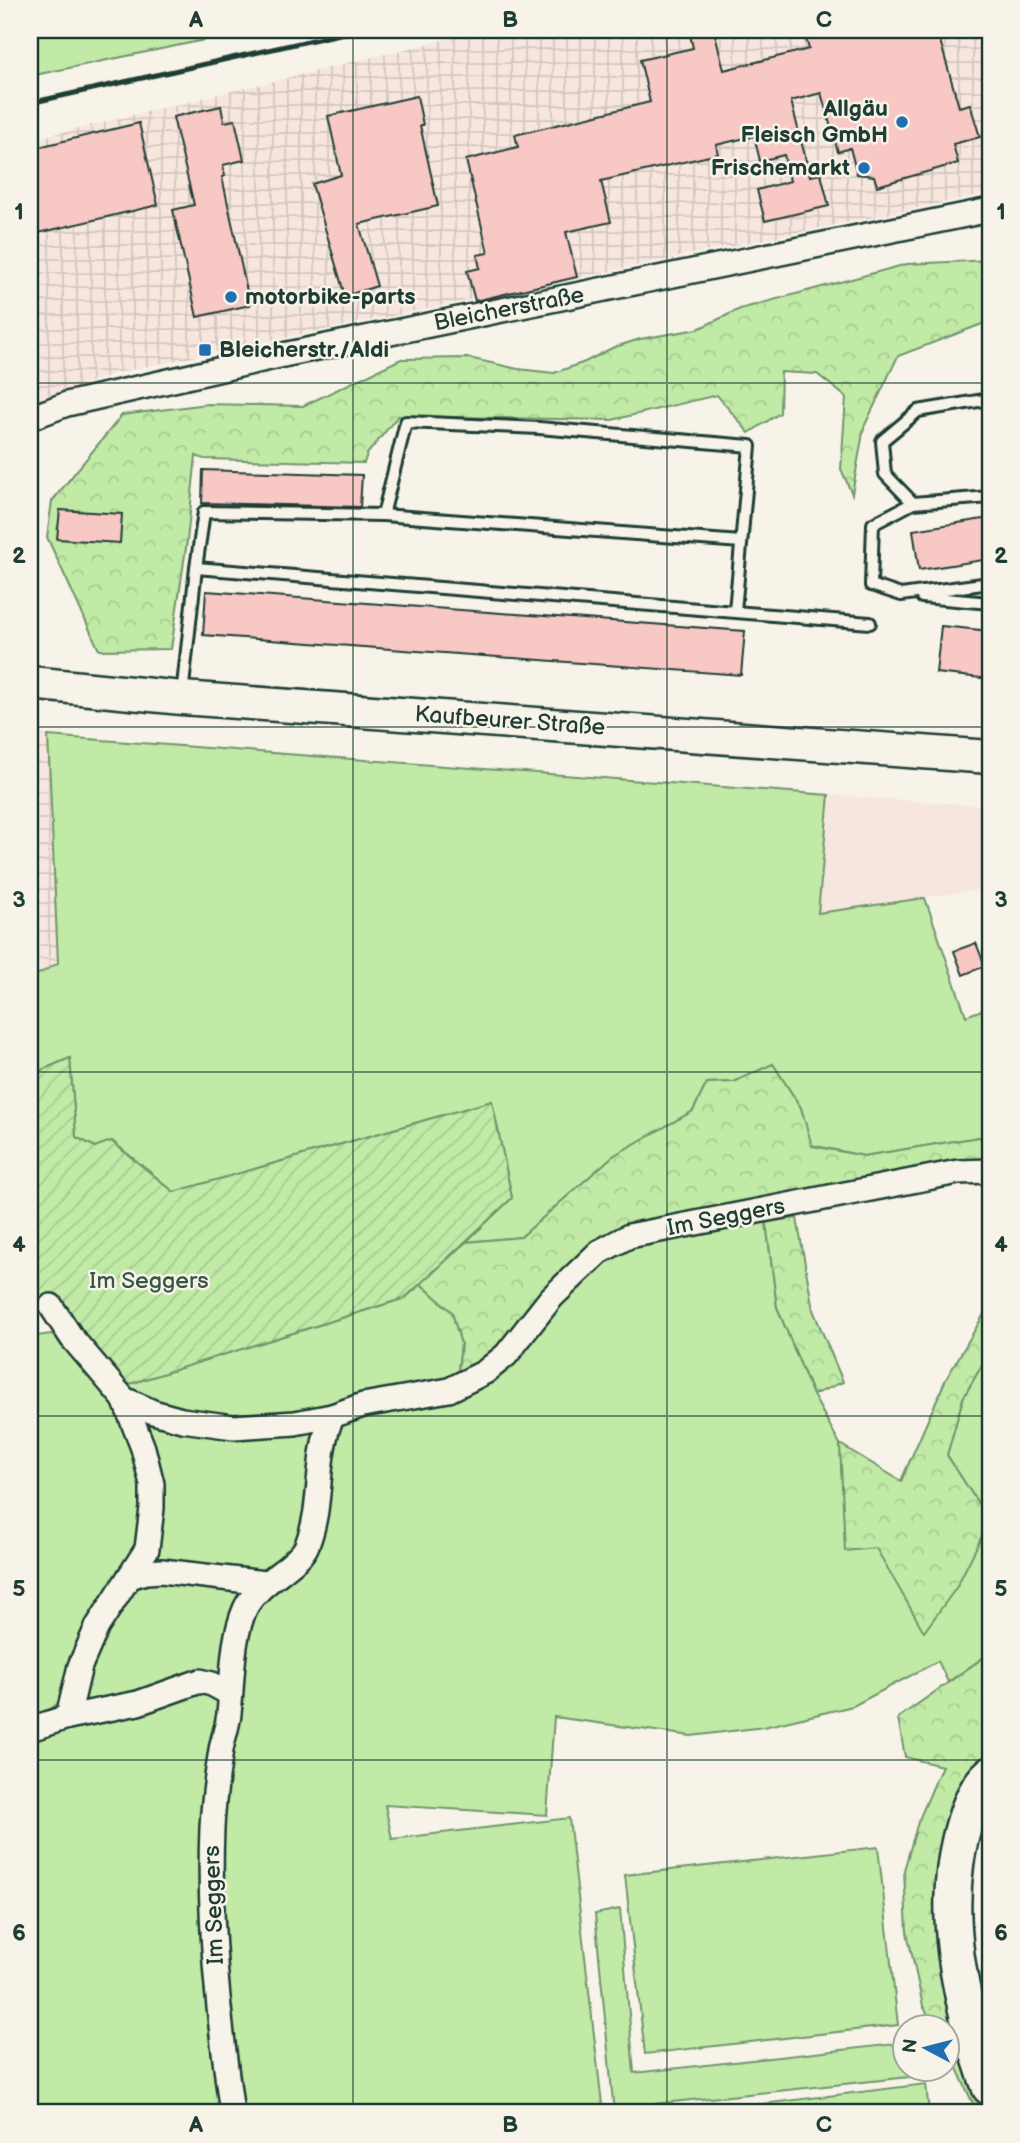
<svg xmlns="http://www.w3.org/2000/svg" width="1020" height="2143" viewBox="0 0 1020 2143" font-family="'Balsamiq Sans',sans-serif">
<defs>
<pattern id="industrial-grid" width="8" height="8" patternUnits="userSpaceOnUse" patternTransform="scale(1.75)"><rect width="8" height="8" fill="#f7e6de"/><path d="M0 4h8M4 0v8" fill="none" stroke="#d3c6bf"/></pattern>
<pattern id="forest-crowns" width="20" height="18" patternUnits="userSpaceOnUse" patternTransform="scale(1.75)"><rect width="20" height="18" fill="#c1eaa6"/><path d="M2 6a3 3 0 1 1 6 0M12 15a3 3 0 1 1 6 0" fill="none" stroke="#a5ca90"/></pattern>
<pattern id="garden-furrows" width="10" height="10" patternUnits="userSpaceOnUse" patternTransform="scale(1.75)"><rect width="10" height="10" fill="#c1eaa6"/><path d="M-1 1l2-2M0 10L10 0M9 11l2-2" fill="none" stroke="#a5ca90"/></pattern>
</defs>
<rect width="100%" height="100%" fill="#f7f3e8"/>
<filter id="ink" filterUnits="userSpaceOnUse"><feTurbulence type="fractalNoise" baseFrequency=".0143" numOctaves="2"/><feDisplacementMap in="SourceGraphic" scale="14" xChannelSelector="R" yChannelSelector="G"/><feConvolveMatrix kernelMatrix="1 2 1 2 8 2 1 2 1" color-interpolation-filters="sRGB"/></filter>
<g filter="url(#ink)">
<path fill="#f7e6de" d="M829,795L990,806V888L818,913Z"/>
<g fill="url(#industrial-grid)">
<path d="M484,30H990V193L115,373L30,405V140Z"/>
<path d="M30,734L48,736L58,964L30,979Z"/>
</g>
<g fill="#c1eaa6" stroke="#70946d" stroke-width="2">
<path d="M30,30H253L30,76Z"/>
<path d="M48,736L829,795L818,913L925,898L966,1016L990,1007V1140L979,1137L864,1156L811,1145L801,1108L773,1064L734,1082L707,1083L693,1111L613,1156L521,1237L466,1242L512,1198L492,1101L174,1192L112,1141L95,1147L76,1137L70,1058L30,1075V979L58,963Z"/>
<path d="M766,1222L777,1307L813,1395L840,1444L846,1550L876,1548L981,1508L947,1455L963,1398L990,1351V1653L948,1682L938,1661L853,1706L764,1727L691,1736L554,1717L547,1815L385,1805L392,1839L569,1818L603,2113H240L221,1938L220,1827L230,1749L242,1708V1639L253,1611L296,1571L338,1422L449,1396L609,1258L634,1245Z"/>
<path d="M421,1284L452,1312L461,1344L457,1380L329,1411L236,1421L156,1406L123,1386L405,1298Z"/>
<path d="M51,1334L69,1345L116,1405L144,1484L140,1547L57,1704L38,1719L30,1722V1337Z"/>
<path d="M137,1419L311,1426L316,1433L299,1546L265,1572L147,1563Z"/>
<path d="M154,1580L243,1586V1593L227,1671L220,1677L138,1698L83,1705L79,1690L121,1602L139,1586Z"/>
<path d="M195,1689L218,1698L222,1706L214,1746L224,2113H30V1738Z"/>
<path d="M878,1847L898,2025L645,2054L625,1875Z"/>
<path d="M620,1909L634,2073L904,2043V2070H925L919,2076L644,2105V2113H614L595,1914Z"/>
<path d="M926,2084L929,2113H688Z"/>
</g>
<g fill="url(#forest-crowns)" stroke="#70946d" stroke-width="2">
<path d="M990,260V321L898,356L864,427L852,494L841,469L846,397L817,374L781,372L780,413L749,433L717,395L612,420L398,416L367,454L364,463L204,459L196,456L187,541L171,649L99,650L47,537L52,501L122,415L207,404L303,406L401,359L469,358L518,369L554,373L585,362L612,348L640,339L698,329L740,309L907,264Z"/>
<path d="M773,1064L801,1108L812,1146L864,1156L979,1137L990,1140V1166L846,1182L697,1218L628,1230L503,1349L457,1380L461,1344L452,1312L421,1284L466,1242L521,1237L613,1156L693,1111L707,1083L734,1082Z"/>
<path d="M797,1218L813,1310L843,1382L813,1395L777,1307L766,1222Z"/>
<path d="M990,1304V1351L963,1398L947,1455L981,1508L987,1526L956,1588L924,1632L876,1548L845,1551L840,1444L901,1481L945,1381Z"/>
<path d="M990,1653V1776L973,1772L966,2057L990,2113H977L947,2046L946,2028L935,2027L923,2006L907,1932L904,1870L918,1822L942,1766L905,1757L898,1718Z"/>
</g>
<path fill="url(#garden-furrows)" stroke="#70946d" stroke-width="2" d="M70,1058L76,1137L95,1147L111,1141L174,1192L492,1101L512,1198L405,1298L123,1386L50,1306L30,1293V1075Z"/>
<g fill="#f8c8c5" stroke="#1f3d34" stroke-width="2">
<path d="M689,30H714L724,70L809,49L805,36L828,30H937L959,107L970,104L980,137L953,144L958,163L877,186L874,176L857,174L850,148L838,152L821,93L791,101L810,176L821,174L829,206L765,221L757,190L790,181L784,155L760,161L754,136L716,145L718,154L601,181L611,222L566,232L577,277L475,301L467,271L480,268L477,255L488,253L466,160L518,147L515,135L650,102L640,60L693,48Z"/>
<path d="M417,96L423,125H420L438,206L359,224L377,286L345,296L312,184L341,175L328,116Z"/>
<path d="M221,106L224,122L235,120L244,160L223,165L225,176L222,177L250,305L197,317L173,210L194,205L173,117Z"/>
<path d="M139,123L158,205L30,235V149Z"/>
<path d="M203,470L362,475L360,507L202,503Z"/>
<path d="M60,510L122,514L120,543L57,539Z"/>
<path d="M990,518V559L919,570L913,530Z"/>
<path d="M206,591L745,631L741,675L203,635Z"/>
<path d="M941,626L990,631V679L936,673Z"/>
<path d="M976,943L985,966L963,975L954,951Z"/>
</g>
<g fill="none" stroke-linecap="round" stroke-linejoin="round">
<g stroke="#1f3d34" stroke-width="16">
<g id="service">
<path d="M990,399L918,411L882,441L885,474L913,503L990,497"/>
<path d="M913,503L873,524L871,585L901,595L990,583"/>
<path d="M196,568L204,512L383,515"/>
<path d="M922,597L990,603"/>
<path d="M735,611L750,446L539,428L406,422L383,515L741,542"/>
<path d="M182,695L196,568L870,623"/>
</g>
</g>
<g stroke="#1f3d34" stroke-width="28">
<g id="minor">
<path d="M30,418L67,404L288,354L990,210"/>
<path d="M51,1306L72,1338L124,1399L153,1412L182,1420L234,1427L295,1423L332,1416L363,1405L449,1390L485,1372L506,1355L551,1298L599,1252L629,1236L958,1172L990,1171"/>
<path d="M129,1577L146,1572L162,1571L265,1583"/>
<path d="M68,1717L80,1666L97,1627L147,1549L152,1508V1484L143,1448L124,1399"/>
<path d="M30,1729L68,1717L138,1703L200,1681L212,1684L225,1691L230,1697"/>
<path d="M232,2113C219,2019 208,1923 212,1828C213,1802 217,1775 221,1750C223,1737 228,1726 229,1713C233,1680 231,1641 245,1609C257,1582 300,1565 307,1545C324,1503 314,1460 332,1416"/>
</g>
</g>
<g stroke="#1f3d34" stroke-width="37">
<path id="secondary" d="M30,683L182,698L990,757"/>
</g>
<g stroke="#1f3d34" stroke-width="40">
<path id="primary" d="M990,1775C977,1786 970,1805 965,1821C938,1908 960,2004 990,2087"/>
</g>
<use href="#service" stroke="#f7f3e8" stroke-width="10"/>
<use href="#minor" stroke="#f7f3e8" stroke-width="23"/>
<use href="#secondary" stroke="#f7f3e8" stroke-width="32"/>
<use href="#primary" stroke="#f7f3e8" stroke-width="35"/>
<path stroke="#1f3d34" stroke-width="5" d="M30,103L358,30"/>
</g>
</g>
<path fill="none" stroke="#1f3d34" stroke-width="2" stroke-opacity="0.55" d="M353,30V2113M667,30V2113M30,383H990M30,727H990M30,1072H990M30,1416H990M30,1760H990"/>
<g fill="#1f6fb2" stroke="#f7f3e8" stroke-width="2.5">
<circle cx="902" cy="122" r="7"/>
<circle cx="864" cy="168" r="7"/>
<circle cx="231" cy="297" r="7"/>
<rect x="198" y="343" width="14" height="14" rx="3.5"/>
</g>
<g text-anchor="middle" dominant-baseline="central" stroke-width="5" stroke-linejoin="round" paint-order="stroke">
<g font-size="23" font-weight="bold" fill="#1f3d34" stroke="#f7f3e8" text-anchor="end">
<text x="888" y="109">Allgäu<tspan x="888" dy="26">Fleisch GmbH</tspan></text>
<text x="850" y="168">Frischemarkt</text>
<text x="245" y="297" text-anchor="start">motorbike-parts</text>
<text x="219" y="350" text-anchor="start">Bleicherstr./Aldi</text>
</g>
<g font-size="23" fill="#1f3d34" stroke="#f7f3e8">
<text transform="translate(509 309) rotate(-11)">Bleicherstraße</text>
<text transform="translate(510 721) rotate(4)">Kaufbeurer Straße</text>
<text transform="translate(726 1217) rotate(-11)">Im Seggers</text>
<text transform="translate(214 1905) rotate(-92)">Im Seggers</text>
</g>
<g font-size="23" fill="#375745" stroke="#f7f3e8">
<text x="149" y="1281">Im Seggers</text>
</g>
</g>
<rect width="1020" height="2143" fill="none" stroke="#f7f3e8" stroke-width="77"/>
<g transform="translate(926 2048) rotate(277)"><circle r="33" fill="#f7f3e8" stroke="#a1aaa0" stroke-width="2"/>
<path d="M0-5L12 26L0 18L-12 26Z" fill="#1f6fb2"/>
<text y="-10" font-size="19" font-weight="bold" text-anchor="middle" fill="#1f3d34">N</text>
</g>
<rect x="38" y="38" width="944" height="2066" fill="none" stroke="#1f3d34" stroke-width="2.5"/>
<g font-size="23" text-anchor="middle" font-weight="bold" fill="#1f3d34">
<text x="196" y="27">A</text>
<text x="510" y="27">B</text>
<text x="824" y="27">C</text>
<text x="19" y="219">1</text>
<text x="1001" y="219">1</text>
<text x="19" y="563">2</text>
<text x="1001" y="563">2</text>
<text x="19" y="907">3</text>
<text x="1001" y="907">3</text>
<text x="19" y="1252">4</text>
<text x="1001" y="1252">4</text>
<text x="19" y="1596">5</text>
<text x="1001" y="1596">5</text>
<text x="19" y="1940">6</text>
<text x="1001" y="1940">6</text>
<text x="196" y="2132">A</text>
<text x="510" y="2132">B</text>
<text x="824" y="2132">C</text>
</g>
</svg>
